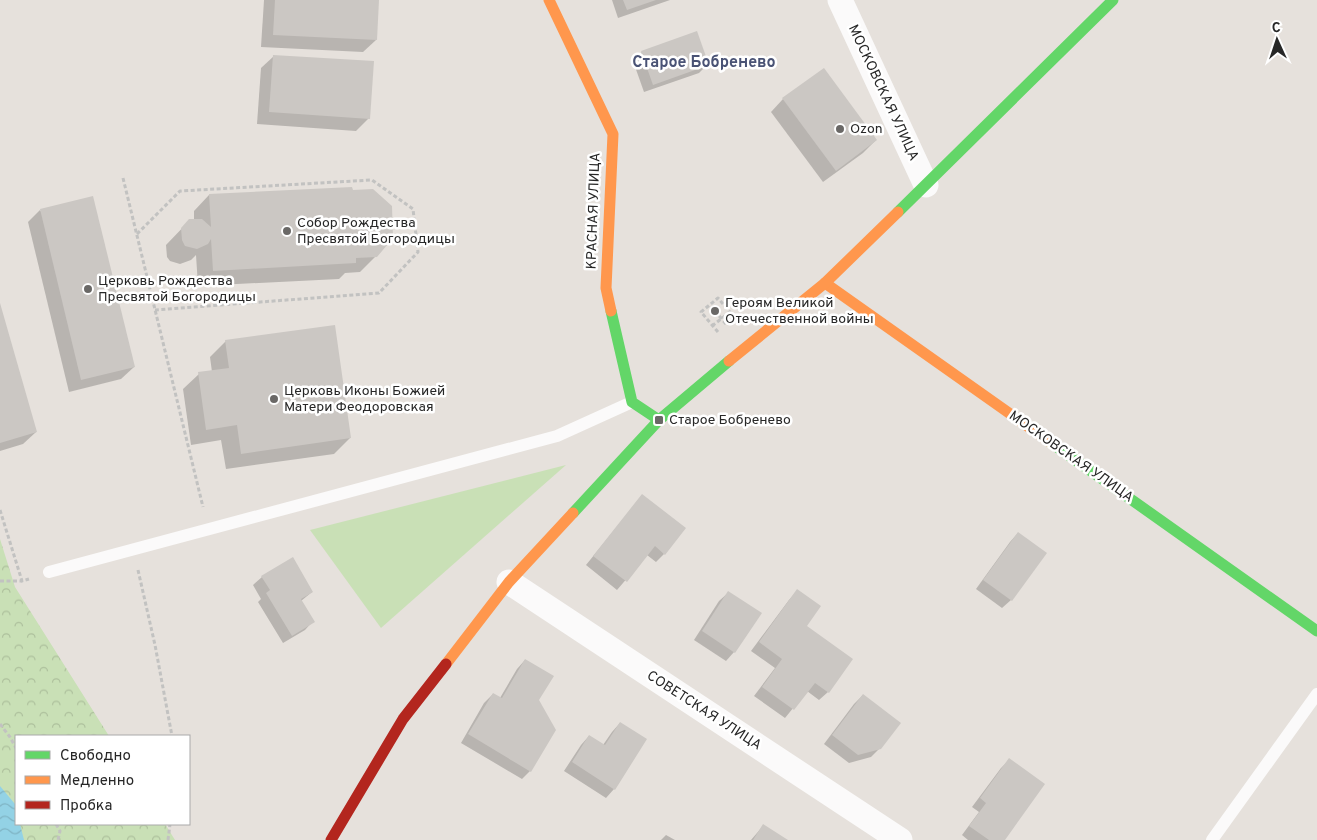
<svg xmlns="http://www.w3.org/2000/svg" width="1317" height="840" viewBox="0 0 1317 840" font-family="Overpass,sans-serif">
<defs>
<pattern id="park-crowns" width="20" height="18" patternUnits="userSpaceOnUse" patternTransform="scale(1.25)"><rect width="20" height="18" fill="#c9e0b6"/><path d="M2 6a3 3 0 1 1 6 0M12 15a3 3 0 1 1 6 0" fill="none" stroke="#adc09c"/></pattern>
<pattern id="water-waves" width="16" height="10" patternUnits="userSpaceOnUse" patternTransform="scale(1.25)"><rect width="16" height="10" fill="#93d2e5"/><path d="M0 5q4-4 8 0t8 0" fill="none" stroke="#7fb4c4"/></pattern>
</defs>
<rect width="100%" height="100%" fill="#e6e1dc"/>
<path fill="#c9e0b6" d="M566,465L381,628L310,530Z"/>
<path fill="url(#park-crowns)" d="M0,539L15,587L109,736H16V824H165L175,840H0Z"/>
<path fill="url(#water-waves)" d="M0,786L15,804L16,824H20L24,840H0Z"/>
<g fill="#0003">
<path d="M264,0H378L376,40L363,52L261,47Z"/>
<path d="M612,0H670L618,18Z"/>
<path d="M642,52L707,65L699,73L644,92L633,61Z"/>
<path d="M274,56L369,118L356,131L257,124L261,68Z"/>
<path d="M783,99L876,140L863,153L823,182L771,112Z"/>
<path d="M351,192L376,256L360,272L345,273L339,279L198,286L196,255L191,260L180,264L170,261L167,257L166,245L190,220H194V211L209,195Z"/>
<path d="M40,210L134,367L121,379L69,392L28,222Z"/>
<path d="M0,306L36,432L23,444L0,451Z"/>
<path d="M226,341L350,438L334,454L226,469L221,440L191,445L183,389L199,374L212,372L210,357Z"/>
<path d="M642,496L664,554L656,562L647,555L617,590L586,565Z"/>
<path d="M1018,533L1011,600L1002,608L976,589L1010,542Z"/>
<path d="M262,577L312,592L301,601L313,621L305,630L283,643L258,602L261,599L253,585Z"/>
<path d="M797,591L805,626L828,692L819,700L807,691L785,718L754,696L775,668L751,651L789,600Z"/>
<path d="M728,593L734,652L726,661L694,640L719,601Z"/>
<path d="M525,660L537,700L530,771L522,779L461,743L484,703L493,694L500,698L517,669Z"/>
<path d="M863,695L880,748L871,757L849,763L824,744L854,704Z"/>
<path d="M620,723L614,789L606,798L564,771L581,745L589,736L603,745L612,732Z"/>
<path d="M1009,760L1003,840H968L962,835L979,812L972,807L1001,768Z"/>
<path d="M763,826L786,840H751Z"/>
<path d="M666,835L675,840H661Z"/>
</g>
<g fill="#cbc7c3">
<path d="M275,0H379L377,40L273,35Z"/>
<path d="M623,0H656L627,10Z"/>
<path d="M697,31L709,65L653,85L641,51Z"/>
<path d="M273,55L374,61L370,119L269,112Z"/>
<path d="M824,68L877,140L836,171L782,98Z"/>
<path d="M352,187L353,190L373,189L392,206L393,238L377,257L356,258V263L213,271L211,239L208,244L197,249L185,246L182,240L181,228L189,219H202L211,227L209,194Z"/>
<path d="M93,196L135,367L81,380L40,209Z"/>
<path d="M0,303L37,432L0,443Z"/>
<path d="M335,325L351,438L241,454L237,425L206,430L198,372L229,368L225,340Z"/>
<path d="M642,494L686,528L665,555L655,546L627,582L593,556Z"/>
<path d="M1018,532L1047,553L1012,601L983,580Z"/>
<path d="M293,557L313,592L301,599L315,622L292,636L266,593L270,590L261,576Z"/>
<path d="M797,589L821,606L807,626L853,659L829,693L815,683L794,710L762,687L782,659L759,642Z"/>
<path d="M728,591L762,613L735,653L702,631Z"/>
<path d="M525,659L554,676L539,700L556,730L531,772L468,734L493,693L502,698Z"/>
<path d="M863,694L901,723L881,749L858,755L832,735Z"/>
<path d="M620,722L647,739L615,790L572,762L589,735L605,745Z"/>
<path d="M1009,758L1045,784L1005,840H989L969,826L986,803L980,798Z"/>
<path d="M763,824L788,840H753Z"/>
</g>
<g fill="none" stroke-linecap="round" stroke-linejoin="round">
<g stroke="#c2c2c1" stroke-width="3" stroke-dasharray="4 2.5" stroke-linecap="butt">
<path d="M123,178L203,507"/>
<path d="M137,234L180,191L372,180L413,209L418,252L379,293L155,310"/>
<path d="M715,311L726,324"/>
<path d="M712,326L730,312"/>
<path d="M718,332L701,312L718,298L734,317"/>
<path d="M0,510L22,581L29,579"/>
<path d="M138,570L155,645L172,736"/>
<path d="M0,581H22"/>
<path d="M0,724L10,737L16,748"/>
<path d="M56,824L60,831L58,840"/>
<path d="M168,840L170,824"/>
</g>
<g stroke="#fbfafa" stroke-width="12">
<path d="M49,572L557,436L632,402"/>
<path d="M1212,840L1317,694"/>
</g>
<g stroke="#fbfafa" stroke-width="25">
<path d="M840,0L926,185"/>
<path d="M509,582L900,840"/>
</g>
<g stroke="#63d668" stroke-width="11">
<path d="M898,212L1113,0"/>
<path d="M611,311L632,402L659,420"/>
<path d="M1050,442L1317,631"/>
<path d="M573,513L659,420L729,361"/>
</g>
<g stroke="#ff974d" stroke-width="11">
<path d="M549,0L613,134L606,288L611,311"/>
<path d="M825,283L1050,442"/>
<path d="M729,361L825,283L898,212"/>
<path d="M446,664L509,582L573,513"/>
</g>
<path stroke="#b3261e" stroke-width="11" d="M331,840L403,719L446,664"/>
</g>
<g fill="#6a6866" stroke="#fff" stroke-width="2">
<circle cx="840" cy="129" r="5"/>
<circle cx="287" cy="231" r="5"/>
<circle cx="88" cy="289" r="5"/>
<circle cx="715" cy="311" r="5"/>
<circle cx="274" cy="399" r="5"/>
<rect x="654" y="415" width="10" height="10" rx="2.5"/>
</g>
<g text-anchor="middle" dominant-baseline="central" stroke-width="5" stroke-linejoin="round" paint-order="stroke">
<g font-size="14" fill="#272727" stroke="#fff">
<text transform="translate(883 93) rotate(65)">МОСКОВСКАЯ УЛИЦА</text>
<text transform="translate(594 211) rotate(-88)">КРАСНАЯ УЛИЦА</text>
<text transform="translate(1071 457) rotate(35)">МОСКОВСКАЯ УЛИЦА</text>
<text transform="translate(704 711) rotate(33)">СОВЕТСКАЯ УЛИЦА</text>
</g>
<g font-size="14" fill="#272727" stroke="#fff" text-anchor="start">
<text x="850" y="129">Ozon</text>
<text x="297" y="223">Собор Рождества<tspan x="297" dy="16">Пресвятой Богородицы</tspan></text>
<text x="98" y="281">Церковь Рождества<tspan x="98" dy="16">Пресвятой Богородицы</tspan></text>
<text x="725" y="303">Героям Великой<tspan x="725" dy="16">Отечественной войны</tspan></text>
<text x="284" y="391">Церковь Иконы Божией<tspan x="284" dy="16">Матери Феодоровская</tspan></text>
<text x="669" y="420">Старое Бобренево</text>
</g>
<g font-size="16" font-weight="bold" fill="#4a5375" stroke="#fff">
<text x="704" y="63">Старое Бобренево</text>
</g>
</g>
<rect x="15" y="735" width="175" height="90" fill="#ffffff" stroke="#a9a9a9"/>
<rect x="25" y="751" width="25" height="8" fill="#63d668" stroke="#a9a9a9"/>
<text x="60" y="760" font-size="15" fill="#272727">Свободно</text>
<rect x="25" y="776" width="25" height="8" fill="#ff974d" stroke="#a9a9a9"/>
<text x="60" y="785" font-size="15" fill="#272727">Медленно</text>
<rect x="25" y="801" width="25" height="8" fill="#b3261e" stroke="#a9a9a9"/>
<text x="60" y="810" font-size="15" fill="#272727">Пробка</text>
<g transform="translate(1277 40) rotate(357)" stroke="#ffffff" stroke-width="4" paint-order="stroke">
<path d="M0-4L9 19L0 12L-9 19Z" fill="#272727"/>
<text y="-8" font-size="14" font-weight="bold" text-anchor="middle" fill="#272727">С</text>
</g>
</svg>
